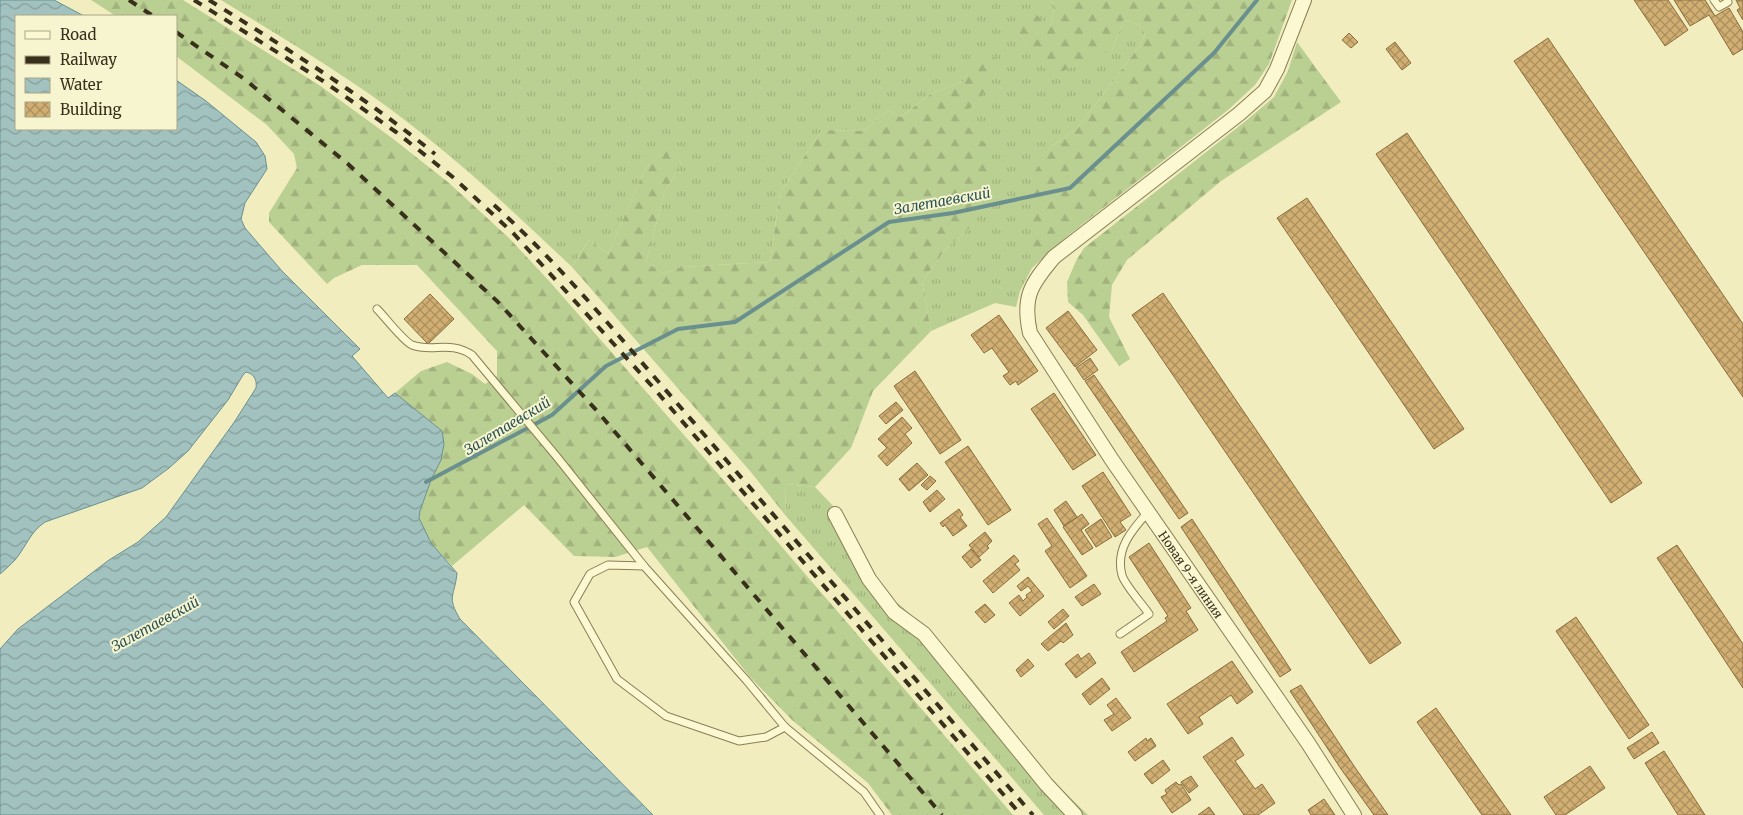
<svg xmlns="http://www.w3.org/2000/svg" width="1743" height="815" viewBox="0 0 1743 815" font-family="Merriweather,serif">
<defs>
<pattern id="grass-tufts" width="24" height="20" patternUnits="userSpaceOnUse" patternTransform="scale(1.25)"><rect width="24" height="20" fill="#bacf92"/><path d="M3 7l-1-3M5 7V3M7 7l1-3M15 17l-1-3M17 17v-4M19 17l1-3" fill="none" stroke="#a1b27d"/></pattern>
<pattern id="forest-firs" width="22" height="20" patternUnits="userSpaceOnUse" patternTransform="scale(1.25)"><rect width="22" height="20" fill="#bacf92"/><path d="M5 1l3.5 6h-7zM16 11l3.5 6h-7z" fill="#a1b27d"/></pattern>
<pattern id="water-waves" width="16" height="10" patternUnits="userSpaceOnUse" patternTransform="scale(1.25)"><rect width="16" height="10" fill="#a2c2c0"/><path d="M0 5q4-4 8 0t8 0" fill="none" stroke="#859e9b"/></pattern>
<pattern id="building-cross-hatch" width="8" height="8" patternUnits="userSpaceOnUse" patternTransform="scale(1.25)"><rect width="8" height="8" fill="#d1af72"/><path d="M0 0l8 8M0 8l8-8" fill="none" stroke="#ab8f5d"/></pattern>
</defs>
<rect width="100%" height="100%" fill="#f1edbf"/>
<g fill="url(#grass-tufts)">
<path d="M221,0H1053L1054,11L1050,27L1020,35L1030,48L1112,50L1124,20L1139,25L1145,34L1141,44L1076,130L1053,145L1032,177V268L1020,291L1016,307L995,303L931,331L922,282L944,251L972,226L989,147L958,118L981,99L982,47L965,81L932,93L901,117L887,110L864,131L822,130L780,193L770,262L681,267L663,274L646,262L664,194L681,163L670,146L645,169L608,254L589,240L572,267C518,216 465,166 406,121C348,76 284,39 221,0Z"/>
<path d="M785,484L815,487L838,511L872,575L893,601L899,604L926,629L971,678L1052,780L1088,815H1044L786,516Z"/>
</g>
<g fill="url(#forest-firs)">
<path d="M91,0H183L319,85L392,138L449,183L510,239L550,282L769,532L1013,815H892L868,783L792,720L750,677L647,547L615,557L574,556L524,505L452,566L431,543L419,518L420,511L431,480L441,460L442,431L395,393L421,371L447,362L472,374L485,384L497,376V351L417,265H362L334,278L327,284L269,222V213L297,168L294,154L267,125L176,56V16H116Z"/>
<path d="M1053,0H1292L1269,64L1255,85L1228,110L1070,234L1032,268L1031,177L1053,145L1076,130L1141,44L1145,34L1139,25L1124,20L1112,50L1061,72L1044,68L1020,35L1019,10L1037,15L1050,27L1054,11Z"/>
<path d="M1297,42L1341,102L1221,181L1127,260L1112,285L1109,317L1130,359L1119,366L1083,315L1068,302L1067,282L1076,261L1084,248L1247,120L1274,97L1288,71Z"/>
<path d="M981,46L997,60L981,99L959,118L989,147L990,182L972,226L944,251L922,282L931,331L873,391L851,448L815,487L785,484L786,516L750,471L572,267L589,240L608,254L645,169L670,145L681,163L664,194L646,262L663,274L681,267L770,262L780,193L822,130L864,131L887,110L901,117L932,93L965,81Z"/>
</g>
<path fill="url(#water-waves)" stroke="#69908f" d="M0,0H54L84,16H16V129H176V80L206,101L256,142L265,156L267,169L245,203L241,219L245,228L282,271L360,349L352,356L388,398L395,393L442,431L444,444L441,460L431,480L420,511L419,518L431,543L457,573C455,596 446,596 460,619L653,815H0V649L18,629L109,560L138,542L166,517L235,421L256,388C257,381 255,374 246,372L243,375L228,400L188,451L169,468L142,488L45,522C30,532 26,547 15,560C10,565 5,570 0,574Z"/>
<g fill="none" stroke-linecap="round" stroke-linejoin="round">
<path stroke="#69908f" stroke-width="4" d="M426,482L552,415L606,366L678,329L735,322L889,222L953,213L1070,188L1214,53L1257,0"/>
</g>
<g fill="url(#building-cross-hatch)" stroke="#8b6c3a">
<path d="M1634,0H1668L1688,30L1665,46Z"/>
<path d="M1674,0H1705L1715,16L1729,8L1743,32V49L1733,55L1709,15L1690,26Z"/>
<path d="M1736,0H1743V20L1737,10L1740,8Z"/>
<path d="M1349,33L1358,42L1351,48L1342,40Z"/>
<path d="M1548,38L1743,324V397L1514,61Z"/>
<path d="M1395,42L1411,63L1402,70L1386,49Z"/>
<path d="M1407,133L1642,483L1611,503L1376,154Z"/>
<path d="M1307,198L1464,429L1434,449L1277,218Z"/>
<path d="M1163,293L1401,643L1370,664L1132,315Z"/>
<path d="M430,294L454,319L428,344L404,319Z"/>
<path d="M1068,311L1097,350L1075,367L1046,328Z"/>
<path d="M999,315L1038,371L1018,385L1016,381L1010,385L1003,376L1009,372L992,348L984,353L971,335Z"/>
<path d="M1090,358L1098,370L1084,380L1076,368Z"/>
<path d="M915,371L961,440L940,454L894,386Z"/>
<path d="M1094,375L1188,513L1179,519L1085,381Z"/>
<path d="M1054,393L1096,455L1073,470L1031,409Z"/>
<path d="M896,402L903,410L886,424L879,416Z"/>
<path d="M902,417L912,428L905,434L912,443L887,466L878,456L887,448L878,439Z"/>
<path d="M968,446L1011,510L988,525L945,462Z"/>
<path d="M917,463L928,475L909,491L899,479Z"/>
<path d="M1103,472L1131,515L1120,522L1126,530L1115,537L1082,486Z"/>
<path d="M930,476L936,481L927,490L921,485Z"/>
<path d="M937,490L945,499L930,512L923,502Z"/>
<path d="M1066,501L1077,517L1064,526L1054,510Z"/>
<path d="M959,509L963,515L960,517L967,526L953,536L945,525L943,527L940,523Z"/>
<path d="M1082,514L1089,524L1081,530L1093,548L1082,555L1063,527Z"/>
<path d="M1047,518L1087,576L1070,588L1045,551L1052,546L1038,524Z"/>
<path d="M1101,519L1112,537L1096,547L1085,530Z"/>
<path d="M1192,519L1291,670L1280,677L1181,527Z"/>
<path d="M985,532L992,541L987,546L989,548L979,557L969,545Z"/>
<path d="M1149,543L1191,608L1186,611L1198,630L1134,672L1121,652L1167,621L1165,618L1168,616L1129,557Z"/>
<path d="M1677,545L1743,644V688L1657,558Z"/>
<path d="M971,549L981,560L971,568L962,557Z"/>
<path d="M1014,555L1019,561L1015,564L1020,570L993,593L983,581Z"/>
<path d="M1028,577L1044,596L1020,616L1009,603L1019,595L1023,601L1027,597L1026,595L1032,591L1028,586L1021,591L1017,586Z"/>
<path d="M1094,584L1101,594L1082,606L1075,597Z"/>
<path d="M985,604L995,615L985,623L975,612Z"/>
<path d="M1063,609L1069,616L1054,629L1048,622Z"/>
<path d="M1576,617L1649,725L1629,739L1556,631Z"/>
<path d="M1066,623L1073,635L1063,643L1061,641L1048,651L1041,644Z"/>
<path d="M1089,653L1096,663L1076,678L1065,664L1078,654L1081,659Z"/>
<path d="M1028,659L1034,666L1021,677L1016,670Z"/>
<path d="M1232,661L1253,692L1237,704L1231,695L1199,717L1203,724L1188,734L1167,704Z"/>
<path d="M1102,678L1110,689L1090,705L1082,694Z"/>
<path d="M1301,685L1354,766L1388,815H1374L1341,769L1290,691Z"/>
<path d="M1116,698L1131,718L1112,731L1104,720L1114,714L1107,705Z"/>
<path d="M1436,708L1511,815H1482L1417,722Z"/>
<path d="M1652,732L1659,743L1634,759L1627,748Z"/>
<path d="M1232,737L1244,755L1235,761L1255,789L1262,784L1275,803L1258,815H1244L1203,757Z"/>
<path d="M1146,738L1147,741L1151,738L1156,746L1135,761L1128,752Z"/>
<path d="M1664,751L1705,815H1678L1645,763Z"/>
<path d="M1163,760L1170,770L1152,784L1144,774Z"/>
<path d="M1590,766L1605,788L1565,815H1556L1544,797Z"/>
<path d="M1191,776L1198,786L1189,793L1181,782Z"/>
<path d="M1176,782L1179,785L1181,784L1191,800L1172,813L1161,797L1167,794L1165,790Z"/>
<path d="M1324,799L1335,815H1311L1308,810Z"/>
<path d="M1209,807L1215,815H1198Z"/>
</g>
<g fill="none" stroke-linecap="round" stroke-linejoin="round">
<g stroke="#8a7e56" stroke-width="9">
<g id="service">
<path d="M1714,0L1719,7L1728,2"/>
<path d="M377,309C385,317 403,341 412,345C432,353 450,340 472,355L557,457L644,566L747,681L785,727L864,792L880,815"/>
<path d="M644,566L608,565L590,574L574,602L617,679L666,716L739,741L766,737L785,727"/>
<path d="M1120,634L1149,614C1143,605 1124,584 1122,575C1115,549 1132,530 1148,512"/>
</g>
</g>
<g stroke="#8a7e56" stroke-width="16">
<g id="minor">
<path id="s1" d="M1304,0L1277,69L1265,91L1239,114L1054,257C1031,284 1022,297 1030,333L1112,460L1308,743L1354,815"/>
<path d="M835,514L869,579L894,612L924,634L1046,784L1075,815"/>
</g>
</g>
<use href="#service" stroke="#fbf8d2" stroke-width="7"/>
<use href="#minor" stroke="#fbf8d2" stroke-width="14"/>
<g stroke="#39301c" stroke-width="4" stroke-dasharray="9 9" stroke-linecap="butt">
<path d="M129,0L153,16"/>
<path d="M194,0L323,81L396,132L454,178L514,234L651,385L1021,815"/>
<path d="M209,0C287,49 364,96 435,154"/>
<path d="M176,32L243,78L348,164L498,302L597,411L942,815"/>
<path d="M494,205C534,241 570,280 606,321L1033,815"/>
</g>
</g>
<g text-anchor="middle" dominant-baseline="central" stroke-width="4" stroke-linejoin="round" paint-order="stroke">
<g font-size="12" fill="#39301c" stroke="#f7f5cf">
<text stroke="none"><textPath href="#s1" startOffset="742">Новая 9-я линия</textPath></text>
</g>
<g font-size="14" font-style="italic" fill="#2a5259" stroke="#f7f5cf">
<text transform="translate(942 201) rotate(-10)">Залетаевский</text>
<text transform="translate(507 426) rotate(-31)">Залетаевский</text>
<text transform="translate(155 624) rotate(-29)">Залетаевский</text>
</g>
</g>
<rect x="15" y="15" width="162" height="115" fill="#f7f5cf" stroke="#aba687"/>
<rect x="25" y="31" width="25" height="8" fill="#fbf8d2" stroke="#aba687"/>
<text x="60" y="40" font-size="15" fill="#39301c">Road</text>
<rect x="25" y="56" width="25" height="8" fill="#39301c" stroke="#aba687"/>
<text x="60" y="65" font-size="15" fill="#39301c">Railway</text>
<rect x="25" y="78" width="25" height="15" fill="url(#water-waves)" stroke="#aba687"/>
<text x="60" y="90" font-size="15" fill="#39301c">Water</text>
<rect x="25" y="102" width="25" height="15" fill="url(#building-cross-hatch)" stroke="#aba687"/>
<text x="60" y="115" font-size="15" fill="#39301c">Building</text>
</svg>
